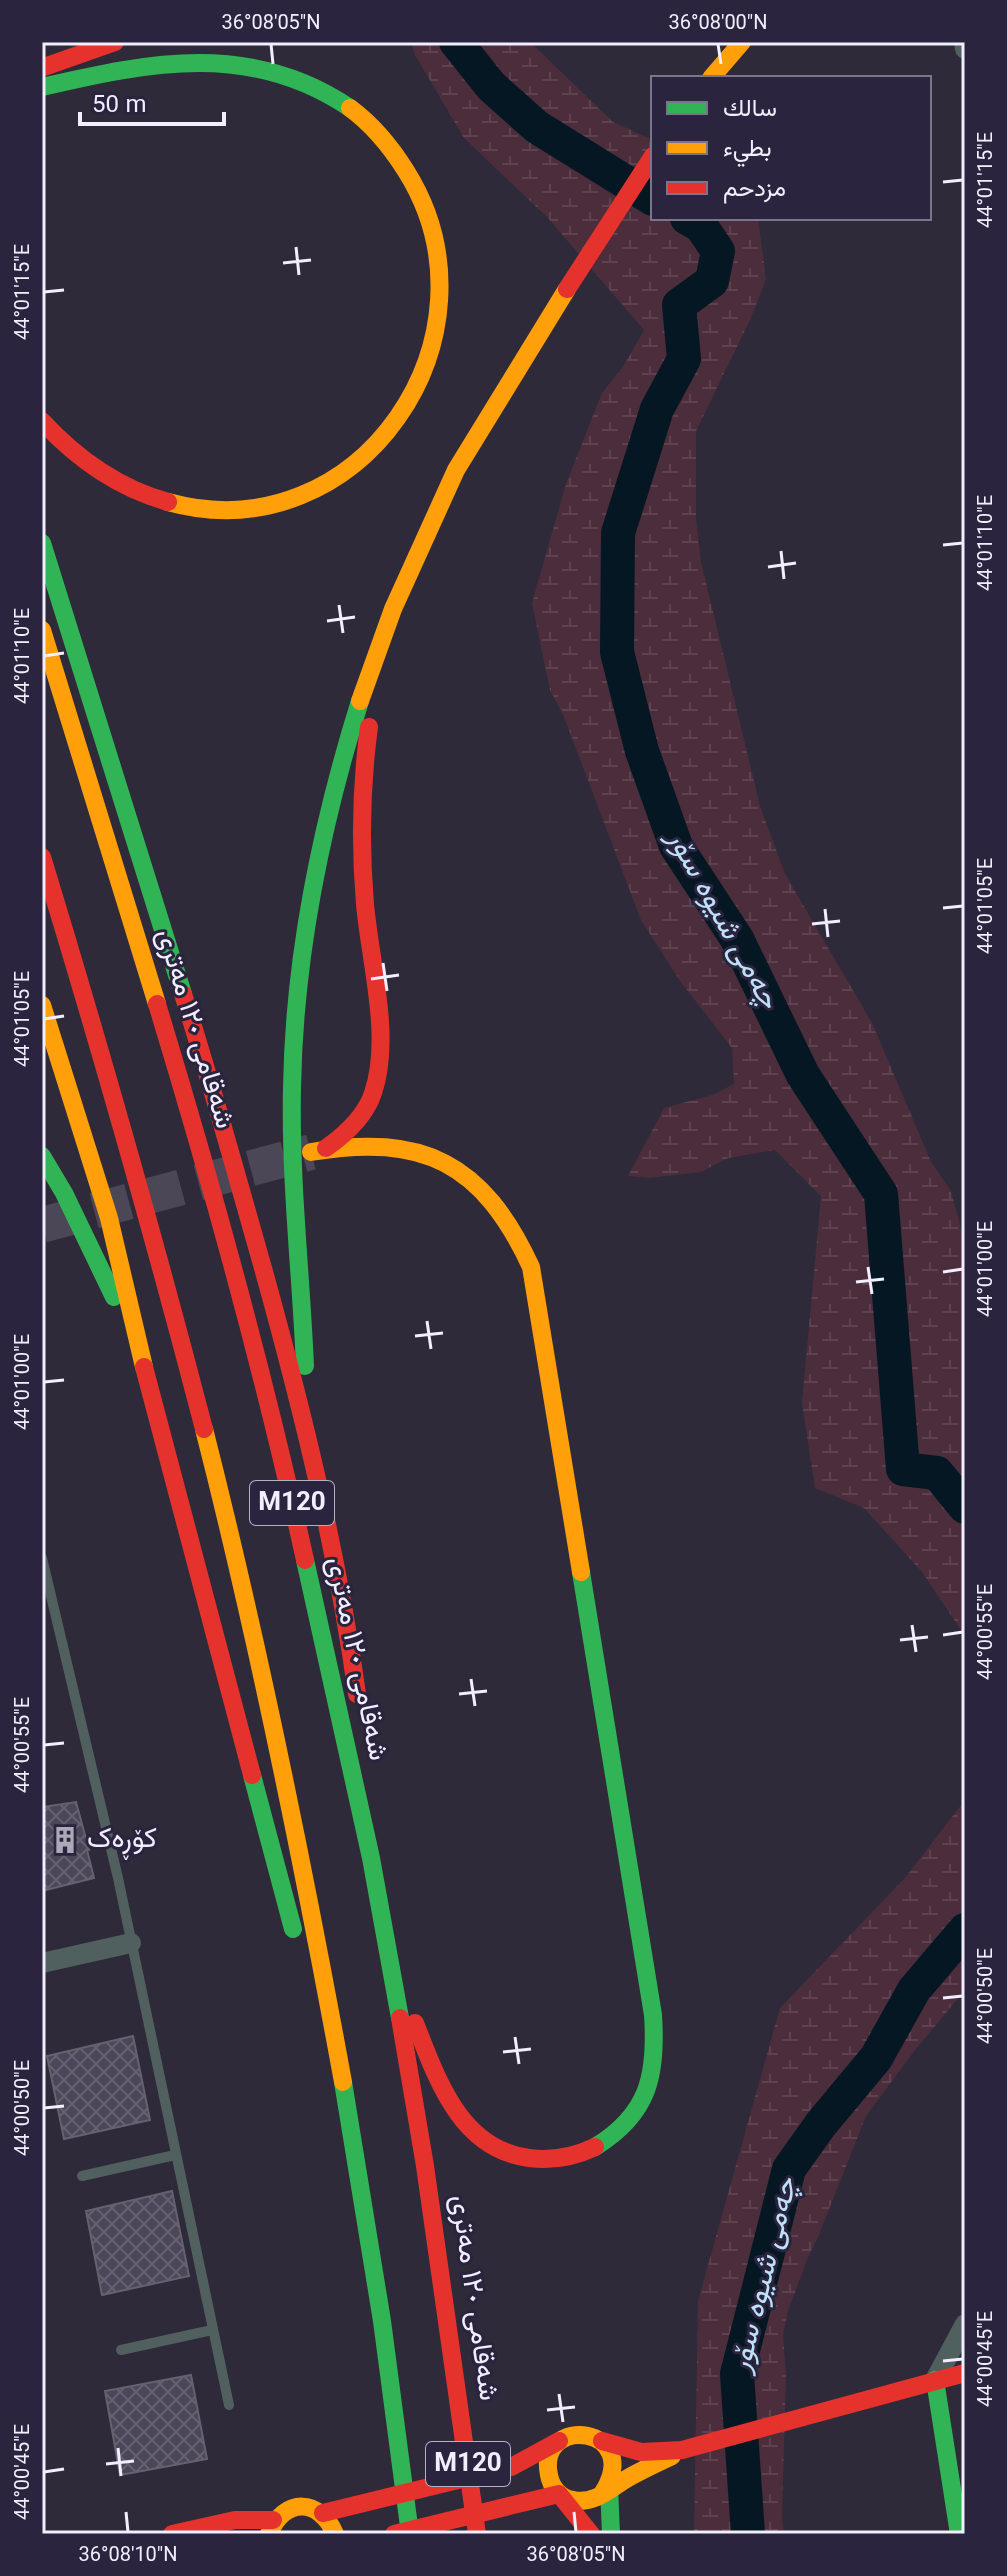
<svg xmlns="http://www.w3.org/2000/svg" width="1007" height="2576" viewBox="0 0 1007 2576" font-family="Georgia,Vazirmatn,serif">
<defs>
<pattern id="wetland-marsh" width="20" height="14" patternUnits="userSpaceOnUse" patternTransform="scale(2)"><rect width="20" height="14" fill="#4c2d3c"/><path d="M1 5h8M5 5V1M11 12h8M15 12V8" fill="none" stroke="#5e424f"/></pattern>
<pattern id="building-cross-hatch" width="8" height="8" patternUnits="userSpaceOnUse" patternTransform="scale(2)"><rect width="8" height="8" fill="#4b4658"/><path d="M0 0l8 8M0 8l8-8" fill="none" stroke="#656171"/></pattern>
</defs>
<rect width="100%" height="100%" fill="#2e2a39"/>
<g fill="url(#wetland-marsh)">
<path d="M411,42H530L613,122L653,140V218H758L766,279L750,320L696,431V518L701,562L760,806L785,874L872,1023L931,1162L951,1191L965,1244V1636L922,1572L864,1508L815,1488L802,1403L821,1196L775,1150L728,1158L701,1172L649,1178L628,1176L664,1108L712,1095L734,1084L732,1048L680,981L641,920L564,717L550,690L532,603L566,484L602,393L623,367L644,330L547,217L464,138L415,55Z"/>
<path d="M965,1800V1990L915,2050L866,2116L818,2237L808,2257L788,2311L783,2335L786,2375L782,2516L784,2534H694L698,2301L780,2008L905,1878Z"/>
</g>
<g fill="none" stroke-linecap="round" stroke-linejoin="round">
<g stroke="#051722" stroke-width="34">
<path d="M456,42L491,86L537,127L653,199"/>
<path d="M687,218L701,226L718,251L712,281L679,305L684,359L657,409L618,533L617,652L642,751L676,846L737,939L803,1075L881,1194L903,1469L937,1473L965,1507"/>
<path d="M748,2534L737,2374L789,2169L821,2124L876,2058L914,1990L965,1930"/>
</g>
</g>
<g fill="url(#building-cross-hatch)" stroke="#64626e" stroke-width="2">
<path d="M76,1802L89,1850H87L94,1878L42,1891V1807Z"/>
<path d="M133,2036L150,2120L64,2139L47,2056Z"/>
<path d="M172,2191L189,2276L102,2295L86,2211Z"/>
<path d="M191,2375L207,2459L120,2475L105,2391Z"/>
</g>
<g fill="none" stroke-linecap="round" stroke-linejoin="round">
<path stroke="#4b4756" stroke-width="36" stroke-dasharray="36 18" stroke-linecap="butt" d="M42,1225L311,1152"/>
<g stroke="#50605e" stroke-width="10">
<path d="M42,1558L118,1878L229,2405"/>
<path d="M82,2176L175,2155"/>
<path d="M121,2350L212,2330"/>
</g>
<g stroke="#50605e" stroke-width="20">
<path d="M964,42L965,49"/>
<path d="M42,1963L131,1943"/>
<path d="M935,2380L965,2324"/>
</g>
<g stroke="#30b455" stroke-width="18">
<path d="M42,87C150,62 251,41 350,108"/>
<path d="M42,543L183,994"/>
<path d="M42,1156L64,1193L114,1297"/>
<path d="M305,1366C301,1273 290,1181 292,1088C294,956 321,826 360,701"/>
<path d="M305,1560L371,1858L400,2018"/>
<path d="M581,1572L653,2015C657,2075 649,2114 595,2147"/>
<path d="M252,1775L293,1929"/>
<path d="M343,2082L382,2321L410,2534"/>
<path d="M935,2380L959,2534"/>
<path d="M609,2487L611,2534"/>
</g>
<g stroke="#ff9f0a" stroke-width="18">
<path d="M711,78L742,42"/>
<path d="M168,502C359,555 509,335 406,171C391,147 373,125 350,108"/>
<path d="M42,630L157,1004"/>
<path d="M360,701L393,609L456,470L567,289"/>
<path d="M42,1005L109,1218L144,1367"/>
<path d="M311,1152C423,1133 483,1163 531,1267L581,1572"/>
<path d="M204,1429C259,1645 303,1863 343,2082"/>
<path d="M602,2494C646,2426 536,2413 549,2475C551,2487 560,2498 573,2500C594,2505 611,2488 628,2478C642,2470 657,2463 672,2456"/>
<path d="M269,2534C284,2497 320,2498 335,2534"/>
</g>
<g stroke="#e5322d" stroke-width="18">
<path d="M44,67L115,42"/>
<path d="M567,289L653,156"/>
<path d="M42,421C77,459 118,488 168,502"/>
<path d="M42,857C100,1047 154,1237 204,1429"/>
<path d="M183,994C212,1085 237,1177 263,1268C302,1409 337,1549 357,1694"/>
<path d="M157,1004C213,1188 264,1373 305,1560"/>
<path d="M326,1148C346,1134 365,1117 373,1093C392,1037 370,962 365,904C360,845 361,786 369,727"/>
<path d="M144,1367L252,1775"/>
<path d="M400,2018L425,2166L477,2534"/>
<path d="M415,2023C437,2079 460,2149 529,2158C552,2161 574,2157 595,2147"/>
<path d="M602,2441L641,2452L682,2450L965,2373"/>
<path d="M323,2513L511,2467L559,2441"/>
<path d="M172,2534L235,2520H273"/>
<path d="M394,2534L559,2494L591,2534"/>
</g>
</g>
<path fill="none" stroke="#f1eefd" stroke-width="3" d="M271,44L273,64M718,44L721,64M943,182L963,180M296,247L299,275M283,263L311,260M44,292L64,290M943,545L963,543M781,551L784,579M768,567L796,563M339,605L343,633M327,621L355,617M44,656L64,653M943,908L963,906M825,909L828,937M812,924L840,921M383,963L387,991M371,979L399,975M44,1019L64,1016M868,1267L872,1294M943,1272L963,1269M856,1282L884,1279M427,1321L431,1349M415,1336L443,1333M44,1382L64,1380M912,1625L916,1652M943,1635L963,1632M900,1640L928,1637M471,1679L475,1706M459,1694L487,1691M44,1745L64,1743M943,1998L963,1996M515,2037L519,2064M503,2052L531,2049M44,2108L64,2106M943,2361L963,2359M559,2394L563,2422M547,2410L575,2407M118,2448L121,2476M106,2464L134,2461M44,2472L64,2469M126,2512L128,2532M574,2512L576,2532"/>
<defs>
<g id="building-bare" transform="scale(2.16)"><path d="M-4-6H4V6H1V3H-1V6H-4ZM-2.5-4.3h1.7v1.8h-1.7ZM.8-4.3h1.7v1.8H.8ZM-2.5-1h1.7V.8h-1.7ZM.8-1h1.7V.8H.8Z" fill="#ada9b8" stroke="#2a243f" stroke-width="2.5" paint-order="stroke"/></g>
</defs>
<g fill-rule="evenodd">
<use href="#building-bare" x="65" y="1840"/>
</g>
<g text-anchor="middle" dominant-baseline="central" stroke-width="6" stroke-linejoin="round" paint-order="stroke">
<g fill="#2a243f" stroke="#b5b1c4" stroke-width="2">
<rect x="250" y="1481" width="84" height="44" rx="6"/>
<rect x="426" y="2442" width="84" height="44" rx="6"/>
</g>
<g font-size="26" font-weight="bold" fill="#f1eefd">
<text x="292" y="1503">M120</text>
<text x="468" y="2464">M120</text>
</g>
<g font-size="28" fill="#f1eefd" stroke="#2a243f">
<text transform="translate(194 1029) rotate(73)">شەقامی ١٢٠ مەتری</text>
<text transform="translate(356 1659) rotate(78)">شەقامی ١٢٠ مەتری</text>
<text transform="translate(473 2298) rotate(82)">شەقامی ١٢٠ مەتری</text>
</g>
<g font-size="28" fill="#f1eefd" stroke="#2a243f" text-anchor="start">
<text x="87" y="1840">کۆڕەک</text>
</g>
<g font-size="30" font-style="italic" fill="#bde2f8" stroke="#2a243f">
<text transform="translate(722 920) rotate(61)">چەمی شیوە سۆر</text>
<text transform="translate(765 2275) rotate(-76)">چەمی شیوە سۆر</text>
</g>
</g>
<rect width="1007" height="2576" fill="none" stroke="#2a243f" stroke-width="88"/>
<rect x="651" y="76" width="280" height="144" fill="#2a243f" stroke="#7a758b" stroke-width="2"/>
<rect x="667" y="102" width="40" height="12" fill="#30b455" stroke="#7a758b" stroke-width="2"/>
<text x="723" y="116" font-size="24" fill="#f1eefd">سالك</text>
<rect x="667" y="142" width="40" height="12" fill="#ff9f0a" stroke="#7a758b" stroke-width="2"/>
<text x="723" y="156" font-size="24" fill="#f1eefd">بطيء</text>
<rect x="667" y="182" width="40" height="12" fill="#e5322d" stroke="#7a758b" stroke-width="2"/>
<text x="723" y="196" font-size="24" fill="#f1eefd">مزدحم</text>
<path d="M80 112v12h144v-12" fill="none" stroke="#f1eefd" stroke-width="4"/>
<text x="92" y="112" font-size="24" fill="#f1eefd" stroke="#2a243f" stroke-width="6" paint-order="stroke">50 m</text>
<rect x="44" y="44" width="919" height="2488" fill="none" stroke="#f1eefd" stroke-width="3"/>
<g font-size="20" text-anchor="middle" fill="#f1eefd">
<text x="271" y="29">36°08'05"N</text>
<text x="718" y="29">36°08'00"N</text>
<text transform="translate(985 180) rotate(-90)" y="7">44°01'15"E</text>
<text transform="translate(22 292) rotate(-90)" y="7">44°01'15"E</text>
<text transform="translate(985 543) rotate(-90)" y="7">44°01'10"E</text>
<text transform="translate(22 656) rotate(-90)" y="7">44°01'10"E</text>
<text transform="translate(985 906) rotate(-90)" y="7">44°01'05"E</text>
<text transform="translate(22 1019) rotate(-90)" y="7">44°01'05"E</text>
<text transform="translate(985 1269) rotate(-90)" y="7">44°01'00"E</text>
<text transform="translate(22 1382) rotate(-90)" y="7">44°01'00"E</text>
<text transform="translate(985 1632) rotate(-90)" y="7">44°00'55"E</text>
<text transform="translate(22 1745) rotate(-90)" y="7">44°00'55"E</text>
<text transform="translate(985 1996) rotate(-90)" y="7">44°00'50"E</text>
<text transform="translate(22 2108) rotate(-90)" y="7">44°00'50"E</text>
<text transform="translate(985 2359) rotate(-90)" y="7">44°00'45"E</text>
<text transform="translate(22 2472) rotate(-90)" y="7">44°00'45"E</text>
<text x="128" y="2561">36°08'10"N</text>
<text x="576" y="2561">36°08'05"N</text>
</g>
</svg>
